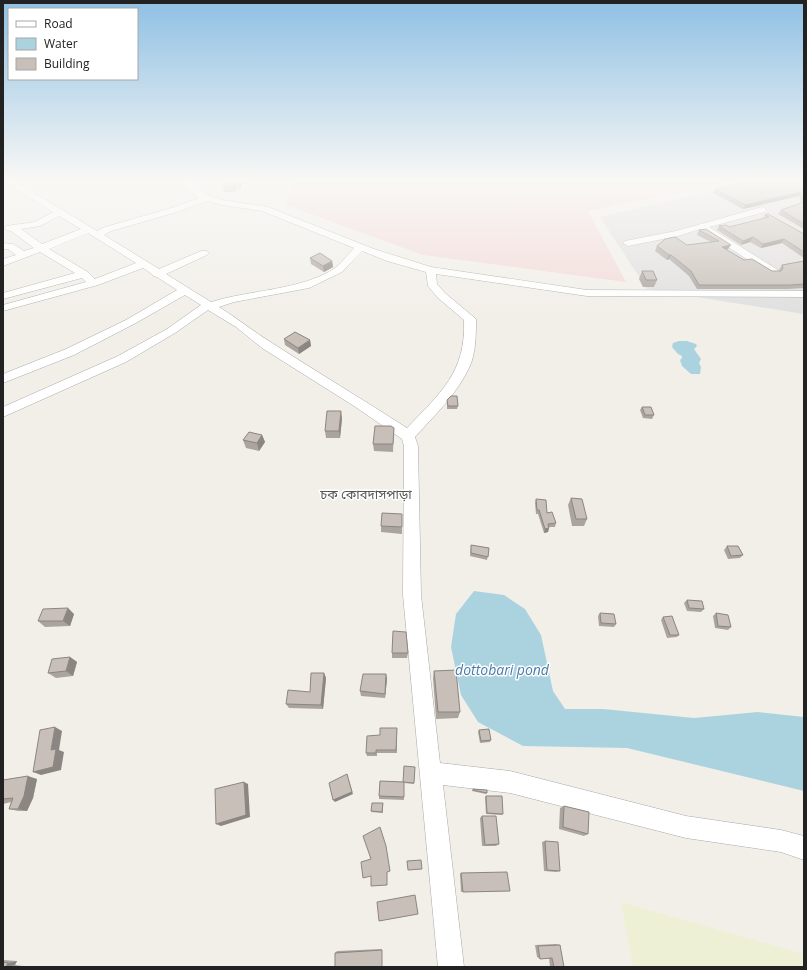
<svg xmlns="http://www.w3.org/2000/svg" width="807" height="970" viewBox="0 0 807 970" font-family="'Open Sans','Noto Sans Bengali',sans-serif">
<rect width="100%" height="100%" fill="#f2efe9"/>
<path fill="#e0dfdf" d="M755,181H804V314L647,289L600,217Z"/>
<path fill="#f2dad9" d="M293,181H733L588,211L626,282L423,255L286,205Z"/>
<path fill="#eef0d5" d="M621,902L804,954V967H633Z"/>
<g fill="#aad3df">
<path d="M679,341H687L696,344L697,346L694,349L701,359L699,363L701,367L700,374H691L682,366L680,360L682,358V356L678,354L672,347L673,343Z"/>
<path d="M474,591L504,595L525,609L541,635L553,691L565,709H603L694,718L758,712L804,717V791L627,748L523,746L478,722L461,695L451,647L456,614Z"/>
</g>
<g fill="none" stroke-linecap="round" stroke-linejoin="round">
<g stroke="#a9a9a9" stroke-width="1">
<g id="minor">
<path d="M4,181H15L97,231L105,227L168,209L199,198L192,193L182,181H191L201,191L210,196L222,200L268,207L374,249L431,267L587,290L804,291V297L587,296L436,274L437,284L445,293L476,319C476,335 476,354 469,368C457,394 434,416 415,437L418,446L421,595L440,763L510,771L686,816L781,830L804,836V860L781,852L686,838L510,793L443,785L464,967H438L403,595L404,446L402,439L354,406L262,348L236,327L208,310L175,333L126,362L3,417V407L118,356L167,329L201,305L185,295L134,324L74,355L3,383V374L66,349L126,320L177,290L157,277L153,276L152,274L143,268L98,285L3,311V305L86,282L82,278L3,299V293L75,273L40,252L3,266V259L16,255L8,249H3V243L13,244L24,251L34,248L11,231L6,230L4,228L6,226L35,222L53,212ZM207,201L222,205L262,211L354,248C348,254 342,263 335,268C303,290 249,290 211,302L166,274L207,255L209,253L207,251H201L159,269L104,235L111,231L174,213ZM59,216L81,229L42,244L21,229L40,226ZM88,233L136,263L95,279L88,272L49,249ZM362,251L387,261L426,272L428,286L437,297L464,320C466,373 440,393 407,428C362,399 317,372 272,343C254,332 237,318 219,307L234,302L309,288L342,272Z"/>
<path d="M762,207L765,208L766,210L765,212L709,227L778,270L779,272L778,274H770L700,229L678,236L628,246L623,243L625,241L676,231Z"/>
</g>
</g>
<use href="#minor" fill="#fff" fill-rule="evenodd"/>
</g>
<g fill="#aba49e">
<path d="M225,181H243L241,189H236L234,192H224L223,186Z"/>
<path d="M804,181V229L778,214L781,210L801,203L799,196L743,209L713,193L715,189Z"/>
<path d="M765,215L804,234V258L782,243L761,248L750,242L741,245L717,230L719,226L729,227L763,219Z"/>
<path d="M706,229L728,249L726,250L744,260L772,271H780L779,270L782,265L803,261L804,259V288L788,289H697L689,276L669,259L667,260L655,251L657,246L687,245L711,242L697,235L699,230Z"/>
<path d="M310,258L332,261L333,267L324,272L311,264Z"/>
<path d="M642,271L657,280L654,287H643L639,279Z"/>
<path d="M284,339L310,340L311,346L299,354L285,345Z"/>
<path d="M447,400L458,406L457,409H447Z"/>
<path d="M642,407L654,415L652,419L643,418L640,410Z"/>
<path d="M342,418L340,438H326L325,431Z"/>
<path d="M394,428L393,452L374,451L373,444Z"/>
<path d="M262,435L265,442L259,451L246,448L243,440Z"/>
<path d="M571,498L587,519L584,526H572L568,505Z"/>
<path d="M536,499L556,523L555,527H549L548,532L544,533L538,514H536L535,503Z"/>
<path d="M402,514V534L381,532V526Z"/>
<path d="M471,545L489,548L487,560L470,556Z"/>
<path d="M727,546L743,555L740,558L728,559L724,550Z"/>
<path d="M687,600L704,609L701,612L687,611L684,603Z"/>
<path d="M600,613L616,624L614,627L599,626L598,616Z"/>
<path d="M716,613L731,627L728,630L715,628L713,616Z"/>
<path d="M74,614L70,626L45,627L38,621Z"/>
<path d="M663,617L679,635L677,637L667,638L661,620Z"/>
<path d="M392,653H408L407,658H392Z"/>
<path d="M70,657L77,662L73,676L56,678L48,673Z"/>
<path d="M434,671L460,712L458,718L436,719L433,678Z"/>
<path d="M324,673L326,678L323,709L289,708L286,704L310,692Z"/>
<path d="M386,674L387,679L385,698L361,696L360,691Z"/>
<path d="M397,728V753H377V756H367L366,753L380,735Z"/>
<path d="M479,730L491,740L490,742L480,743L478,732Z"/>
<path d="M37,779L33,798L27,811H18L9,809L11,802L3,804V780Z"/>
<path d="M380,781L414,783V784L404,783V800L379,799V796Z"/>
<path d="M472,790H473L487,793L486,794L472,791Z"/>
<path d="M486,796L503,814L502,815L486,814L485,797Z"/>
<path d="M383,803V813L371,812V811Z"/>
<path d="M564,806L588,834L584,836L559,829L560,808Z"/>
<path d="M482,816L499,844L496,846H482L480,818Z"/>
<path d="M545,841L560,871L556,872L544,871L542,842Z"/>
<path d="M461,873L510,891L461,892L460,874Z"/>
<path d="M556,944L560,945L564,967H550L549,958L540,959L537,957L535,945Z"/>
<path d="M382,949V967H335V953L337,951Z"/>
<path d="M3,960L17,961L15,965L31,967H3Z"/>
</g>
<g fill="#8b8681">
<path d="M239,181H243L241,189L239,182Z"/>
<path d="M234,182L236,189L234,192L233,186Z"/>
<path d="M801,192L799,196L743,209L745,205Z"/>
<path d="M753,237L750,242L741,245L743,241Z"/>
<path d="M784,239L782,243L761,248L763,244Z"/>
<path d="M731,245L728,249L720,251L722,247Z"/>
<path d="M669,255H671L669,259L667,260Z"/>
<path d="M332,261L333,267L324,272L323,266Z"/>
<path d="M310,340L311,346L299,354L298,348Z"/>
<path d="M341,411L342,418L340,438L339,431Z"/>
<path d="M262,435L265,442L259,451L257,443Z"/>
<path d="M549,528L548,532L544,533L545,529Z"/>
<path d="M68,608L74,614L70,626L63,621Z"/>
<path d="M70,657L77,662L73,676L66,671Z"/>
<path d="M324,673L326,678L323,709L321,705Z"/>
<path d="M386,674L387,679L385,698V694Z"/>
<path d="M55,727L62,731L59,750L64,752L61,770L41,775L33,772L51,750Z"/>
<path d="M347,774L353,794L335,802L333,800Z"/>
<path d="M28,776L37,779L33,798L27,811L18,809Z"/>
<path d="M244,782L248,784L250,817L221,826L216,824Z"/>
<path d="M17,961L15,965L6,967L8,963Z"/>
</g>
<g fill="#c7bfb8" stroke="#8b8681">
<path d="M225,181H239V182H234L233,186H223Z"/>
<path d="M754,181H804V200H803L801,192L745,205L715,189Z"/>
<path d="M804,202V224L781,210Z"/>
<path d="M768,214L804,234V252L784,239L763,244L753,237L743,241L719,226L726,225L729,227L769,217L765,215Z"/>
<path d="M706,229L731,245L722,247L744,260L752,259L772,271H781L783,268L782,265L804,261V284L791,285H699L691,271L671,255H669L657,246L665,239L675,237L687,245L719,241L699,230Z"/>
<path d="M320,253L332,261L323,266L310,258Z"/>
<path d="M642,271H653L657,280H646Z"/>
<path d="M295,332L310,340L298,348L284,339Z"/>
<path d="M451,396H457L458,406H448L447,400Z"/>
<path d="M642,407H651L654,415H645Z"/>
<path d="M327,411H341L339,431H325Z"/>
<path d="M375,426H391L394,428L393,444H373Z"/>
<path d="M249,432L262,435L257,443L243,440Z"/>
<path d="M571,498L582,499L587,519H576Z"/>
<path d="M536,499L546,500L547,513L552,512L556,523L548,524L549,528L545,529L539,510H537Z"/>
<path d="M382,513L402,514V527L381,526Z"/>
<path d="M471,545L489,548L488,557L471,553Z"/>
<path d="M727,546H738L743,555L731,556Z"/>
<path d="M687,600L702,601L704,609L689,608Z"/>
<path d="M68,608L63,621H38L43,609Z"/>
<path d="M600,613L614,614L616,624L601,623Z"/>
<path d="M716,613L728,615L731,627L718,626Z"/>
<path d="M672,616L679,635H670L663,617Z"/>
<path d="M393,631L406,632L408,653H392Z"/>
<path d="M70,657L66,671L48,673L52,659Z"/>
<path d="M456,670L460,712H438L434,671Z"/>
<path d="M311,673H324L321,705L286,704L288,690L310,692Z"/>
<path d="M363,674H386L385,694L360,691Z"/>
<path d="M55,727L51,750L56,749L53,767L33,772L40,730Z"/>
<path d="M380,728H397L396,750H376V753H366L367,736L380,735Z"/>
<path d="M489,729L491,740L481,741L479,730Z"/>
<path d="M404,766L415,767L414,783L403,782Z"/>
<path d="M347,774L352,792L333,800L329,783Z"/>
<path d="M28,776L24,796L18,809H9L13,798L3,799V780Z"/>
<path d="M380,781L404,782V797L379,796Z"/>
<path d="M244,782L246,815L216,824L215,789Z"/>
<path d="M473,789L487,790V793L473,790Z"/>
<path d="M486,796H502L503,814L487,813Z"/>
<path d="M372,803H383L382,812L371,811Z"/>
<path d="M564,806L589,812L588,834L563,827Z"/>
<path d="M482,816H496L499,844L485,845Z"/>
<path d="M380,827L386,846L390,871L387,872V885L371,886V876L363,878L361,862L371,859L363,836Z"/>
<path d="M545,841L558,842L560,871L547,870Z"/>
<path d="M421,860L422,869L408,870L407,861Z"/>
<path d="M507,872L510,891L463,892L461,873Z"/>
<path d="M415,895L418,914L379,921L377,902Z"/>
<path d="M560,945L564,967H554L552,958L540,959L538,946Z"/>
<path d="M382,950V967H335V953Z"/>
<path d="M3,962L8,963L6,967H3Z"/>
</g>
<linearGradient id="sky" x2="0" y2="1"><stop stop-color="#8fc0e4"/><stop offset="0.57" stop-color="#f9f8f5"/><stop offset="1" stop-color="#f9f8f5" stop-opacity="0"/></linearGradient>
<rect width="807" height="317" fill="url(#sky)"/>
<g text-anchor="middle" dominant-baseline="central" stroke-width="3" stroke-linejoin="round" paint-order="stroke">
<g font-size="13" fill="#555" stroke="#fff">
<text x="366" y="494">চক কোবদাসপাড়া</text>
</g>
<g font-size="14" font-style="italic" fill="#4a7aab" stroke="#fff">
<text x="502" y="669">dottobari pond</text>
</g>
</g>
<rect width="807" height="970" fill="none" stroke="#222222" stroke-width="8"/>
<rect x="8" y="8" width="130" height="72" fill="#ffffff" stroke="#a7a7a7"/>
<rect x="16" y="21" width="20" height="6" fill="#ffffff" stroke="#a7a7a7"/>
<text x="44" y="28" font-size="12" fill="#222222">Road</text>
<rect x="16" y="38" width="20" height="12" fill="#aad3df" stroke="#a7a7a7"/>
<text x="44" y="48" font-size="12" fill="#222222">Water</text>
<rect x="16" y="58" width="20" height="12" fill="#c7bfb8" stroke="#a7a7a7"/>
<text x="44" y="68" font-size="12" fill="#222222">Building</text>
</svg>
